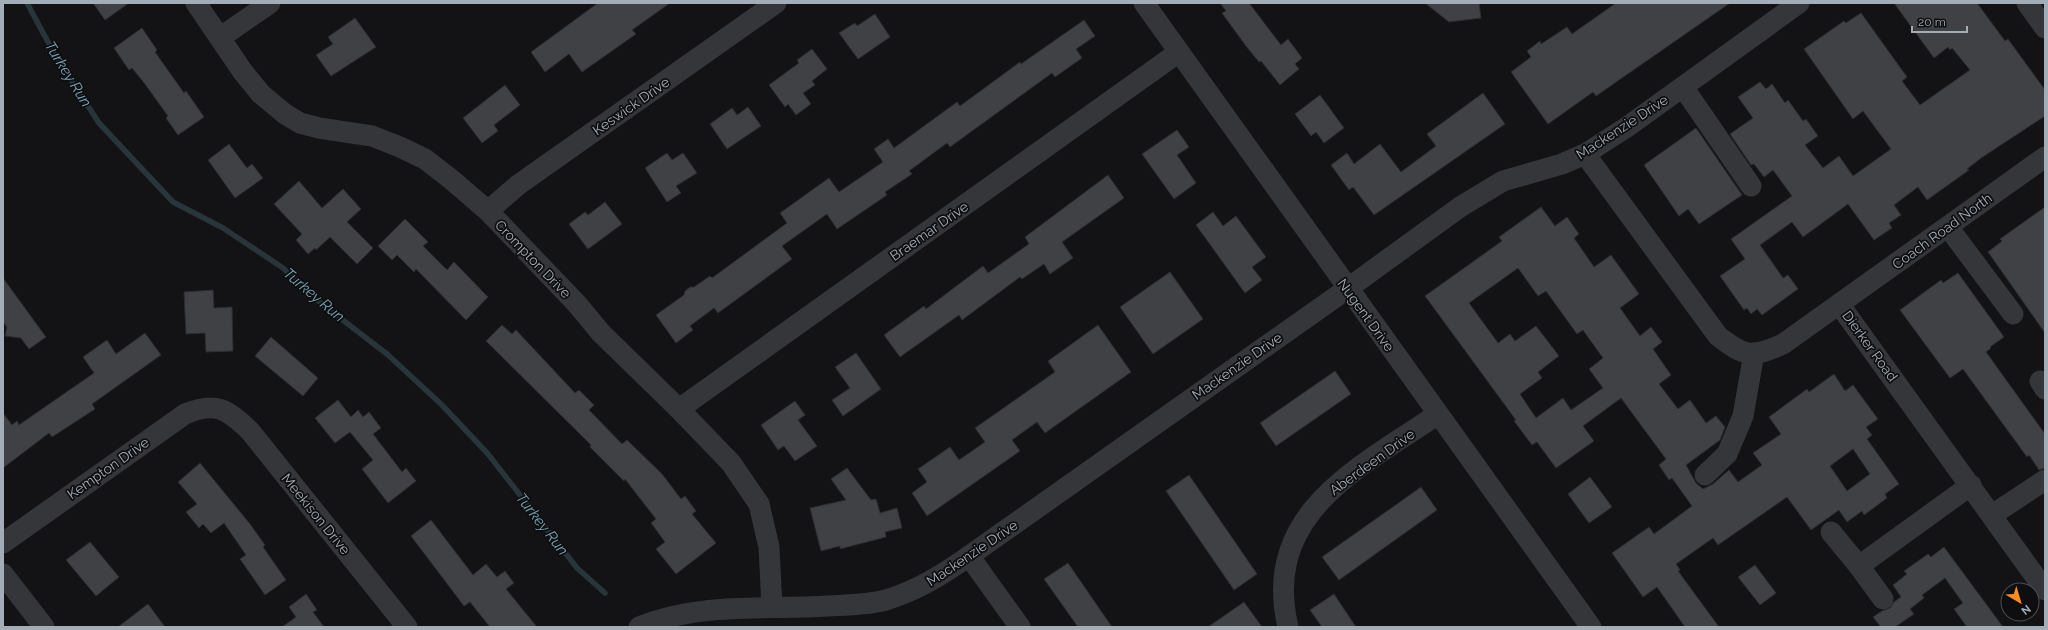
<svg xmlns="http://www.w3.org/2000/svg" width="2048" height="630" viewBox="0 0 2048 630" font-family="Raleway,sans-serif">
<rect width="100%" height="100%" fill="#131315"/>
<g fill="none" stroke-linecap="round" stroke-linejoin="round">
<path stroke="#28353a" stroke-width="5.5" d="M27,3L55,55L99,123L173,202L223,228L283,268L318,301L387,354L442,405L488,454L577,568L605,593"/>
</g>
<g fill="#3f4145" stroke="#2d2d31" fill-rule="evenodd">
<path d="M93,3H129L105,20Z"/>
<path d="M598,3H670L632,30L636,34L582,72L569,54L545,72L531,52Z"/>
<path d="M1220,3H1249L1281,45L1288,39L1302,58L1295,64L1299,69L1280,85L1261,61L1259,62L1246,46L1222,13L1226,11Z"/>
<path d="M1425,3H1479L1481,18L1449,22Z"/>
<path d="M1616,3H1730L1596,96L1593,92L1548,124L1511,72L1531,57L1527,51L1540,41L1541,44L1567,27L1572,34Z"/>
<path d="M1894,3H1977L2005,41L2008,39L2045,90V116L1981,158L1967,169L1969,170L1927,200L1918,187L1894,205L1901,215L1889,223L1892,228L1874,240L1848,204L1803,237L1792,222L1760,245L1783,278L1788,275L1798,289L1762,315L1757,309L1751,314L1747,308L1744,310L1720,276L1745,259L1731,239L1792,196L1773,170L1764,177L1754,164L1751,165L1730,134L1753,118L1738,97L1760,82L1766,89L1772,84L1785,103L1788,100L1803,121L1806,119L1818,136L1805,145L1823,168L1839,156L1853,176L1891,149L1863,111L1853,119L1804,49L1844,21L1846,23L1861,13L1907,77L1902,81L1920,105L1970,70L1952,48L1950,50L1948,47L1934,58Z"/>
<path d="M875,14L890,37L858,59L839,33L855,23L857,26Z"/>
<path d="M355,18L376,47L331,76L316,55L333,44L328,37Z"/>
<path d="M1084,20L1095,36L1076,49L1082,58L1055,77L1052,73L950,147L947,143L909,171L912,174L885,192L887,195L837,229L827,214L782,246L792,259L718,313L714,308L690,326L693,330L676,343L656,315L684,295L685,291L690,287H694L710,276L712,278L787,223L780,213L829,178L839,192L883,162L874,149L888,139L894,148L957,102L960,106L1020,62L1021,64Z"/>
<path d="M142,28L157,50L155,52L184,93L186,91L204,117L178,135L166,118L168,116L145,84L132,68L129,70L114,48Z"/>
<path d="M812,49L827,69L812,81L815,85L803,93L811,104L796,115L788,104L785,107L769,85L799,63L797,60Z"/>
<path d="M505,85L520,105L494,125L498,131L482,143L463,118Z"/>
<path d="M1483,93L1505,124L1374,215L1353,187L1349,190L1331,165L1347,153L1354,164L1380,144L1401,172L1436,146L1427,134Z"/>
<path d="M1320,95L1344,128L1324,143L1316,132L1311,136L1295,114Z"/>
<path d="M748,107L761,126L727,149L710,124L732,108L737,115Z"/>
<path d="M1696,128L1742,195L1699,224L1688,209L1679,216L1644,165Z"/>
<path d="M1177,130L1189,147L1177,155L1196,183L1174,199L1142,154Z"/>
<path d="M229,144L247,168L252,164L263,178L235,198L208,160Z"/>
<path d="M667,153L672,160L683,153L697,173L676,186L681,193L667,202L645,168Z"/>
<path d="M1108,175L1124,198L1062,242L1073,258L1050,274L1044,264L1022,279L1020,277L962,320L959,315L900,357L884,335L924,306L926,309L983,266L988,273L1029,244L1025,237Z"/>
<path d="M299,181L322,208L343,189L361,209L347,222L373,248L357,264L330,237L316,250L315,248L308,254L296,240L302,234L274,204Z"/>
<path d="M605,202L622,224L588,249L569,224L585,212L588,215Z"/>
<path d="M1541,207L1555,226L1567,217L1579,234L1574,238L1594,267L1611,255L1639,294L1620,308L1640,336L1651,327L1662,342L1653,349L1671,375L1659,384L1678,409L1690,400L1706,423L1716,416L1725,427L1720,440L1686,465L1696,483L1703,489L1713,484L1729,470L1738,482L1762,465L1753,453L1781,434L1769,417L1807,389L1809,392L1834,374L1845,391L1853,385L1878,419L1866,427L1872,435L1867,439L1899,484L1885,494L1887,498L1864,515L1862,511L1847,522L1839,510L1811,530L1787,497L1718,545L1713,538L1676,564L1680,570L1678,571L1719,627H1685L1657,587L1643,597L1612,553L1649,527L1654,534L1692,506L1672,478L1669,480L1659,465L1666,459L1621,398L1583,426L1594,441L1556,468L1537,442L1532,445L1514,421L1516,420L1425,296L1502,241L1499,237ZM1518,268L1538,296L1546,291L1577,334L1583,330L1603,358L1589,369L1603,388L1571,410L1563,398L1536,418L1520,394L1542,378L1538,372L1559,356L1536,326L1515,341L1510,334L1498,343L1469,303ZM1853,449L1870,474L1847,491L1830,466Z"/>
<path d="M2045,207V333L1988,252L2002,241L2000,239Z"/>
<path d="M1213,212L1223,226L1236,216L1266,257L1252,267L1262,280L1245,293L1196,225Z"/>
<path d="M405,219L428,242L423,246L447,270L454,262L488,297L466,320L416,269L414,272L397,255L392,260L378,246Z"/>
<path d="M1170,272L1203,319L1153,354L1120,307Z"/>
<path d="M1958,273L2004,337L1990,347L1991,348L1986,352L2045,434V468L2039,470L2029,455L2027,457L1963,369L1950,378L1900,310L1941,280L1943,283Z"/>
<path d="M3,278L46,337L29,349L21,338L5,336L7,327L3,322Z"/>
<path d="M213,290L214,308L232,307L233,351L206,352L205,333L186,334L184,292Z"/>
<path d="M502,325L512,334L516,330L575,393L579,390L594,405L589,410L622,444L627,440L662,474L681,499L685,496L696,511L692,514L716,543L676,574L656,549L665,542L651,523L656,519L625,479L624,481L590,447L591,445L486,341Z"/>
<path d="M1098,325L1131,372L1045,433L1037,422L1012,440L1020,451L927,516L912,493L927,482L918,469L950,447L959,460L985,442L975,428L1055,372L1048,361Z"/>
<path d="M145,333L161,355L92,404L95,409L52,437L49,433L3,468V413L12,425L17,421L19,425L94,373L83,357L107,340L116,354Z"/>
<path d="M271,337L318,378L303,396L255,356Z"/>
<path d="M856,353L881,389L843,416L832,400L850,388L835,367Z"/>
<path d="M1335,371L1351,394L1276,446L1260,423Z"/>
<path d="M338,400L351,417L358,410L363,417L369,412L381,428L373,434L402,472L406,468L416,481L388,503L362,469L373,460L350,432L335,443L315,418Z"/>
<path d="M795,401L805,415L798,420L817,446L795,461L784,446L778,450L761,425Z"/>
<path d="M200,463L250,524L265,545L263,547L286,580L265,595L240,559L246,555L224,523L211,533L203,524L199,528L186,512L197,504L178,482Z"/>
<path d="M847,468L871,500L876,499L880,513L897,508L902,528L885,532L886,537L840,549V546L821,551L810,508L846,500L831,479Z"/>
<path d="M1189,475L1257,574L1234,590L1166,491Z"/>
<path d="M1590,477L1612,507L1589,523L1568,494Z"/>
<path d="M1421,487L1437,510L1339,580L1322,557Z"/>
<path d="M431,520L473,575L486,564L497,577L505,571L514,583L506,589L537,627H490L470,602L464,606L411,536Z"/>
<path d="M90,542L119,577L96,596L66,560Z"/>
<path d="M1944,547L2003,627H1967L1954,609L1963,603L1945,578L1922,595L1924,598L1910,609L1914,614L1895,627H1881L1873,617L1882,611L1890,608L1894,602L1901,597L1893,585L1907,574L1904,571L1928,554L1931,557Z"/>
<path d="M1068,563L1112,627H1078L1044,579Z"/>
<path d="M1755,565L1776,593L1760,605L1738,577Z"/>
<path d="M306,594L317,610L313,612L324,627H282L296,617L289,607Z"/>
<path d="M1334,594L1356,627H1322L1310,610Z"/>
<path d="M1244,602L1262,627H1208Z"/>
<path d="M148,604L165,627H118Z"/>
</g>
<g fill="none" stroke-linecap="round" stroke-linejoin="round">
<g stroke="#34363a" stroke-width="21">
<path d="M196,3L243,72L261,94L285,114L300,123L319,128L372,136L400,147L425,159L452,180L488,211L577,304L601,333L679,409L731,463L759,504L769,547L772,607"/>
<path d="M1144,3L1591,627"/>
<path d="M2027,3L2045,28"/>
<path d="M221,37L270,3"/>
<path d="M1683,87L1751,186"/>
<path d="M1585,154L1718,336C1745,357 1752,358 1783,344L2045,157"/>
<path d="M488,211L518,185L776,3"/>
<path d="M1948,227L2013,314"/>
<path d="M1839,304L2045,590"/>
<path d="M2040,381L2045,389"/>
<path d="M679,409L1179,52"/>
<path d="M1705,475L1727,454L1743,416L1754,353"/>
<path d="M1992,515L2045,480"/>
<path d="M1831,532L1859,566"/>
<path d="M3,543L185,414C216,401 227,409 250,431L407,627"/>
<path d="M969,556L1020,627"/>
<path d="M3,574L44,627"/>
<path d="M1883,599L1859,566L1971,485"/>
<path d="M639,627C700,602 764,610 828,606C847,605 867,605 886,600C918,590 942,575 969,556L1347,289L1460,207L1503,181L1562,164L1585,154L1627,127L1799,3"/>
<path d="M1288,627C1261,513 1359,468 1438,414"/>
</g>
</g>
<g text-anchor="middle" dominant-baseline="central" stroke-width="3.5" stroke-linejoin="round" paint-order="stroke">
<g font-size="14" fill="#a3adb7" stroke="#0e0e10">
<text transform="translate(631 106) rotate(-35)">Keswick Drive</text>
<text transform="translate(1622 127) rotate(-33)">Mackenzie Drive</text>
<text transform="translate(929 231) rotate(-35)">Braemar Drive</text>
<text transform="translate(1942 231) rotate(-36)">Coach Road North</text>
<text transform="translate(533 259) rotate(46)">Crompton Drive</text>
<text transform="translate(1366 315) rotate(54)">Nugent Drive</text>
<text transform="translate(1870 346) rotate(54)">Dierker Road</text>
<text transform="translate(1237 366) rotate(-35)">Mackenzie Drive</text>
<text transform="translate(1372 462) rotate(-36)">Aberdeen Drive</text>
<text transform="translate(108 468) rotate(-35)">Kempton Drive</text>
<text transform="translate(316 514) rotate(51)">Meekison Drive</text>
<text transform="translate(972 553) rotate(-34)">Mackenzie Drive</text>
</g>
<g font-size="15" font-style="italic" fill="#77a3b5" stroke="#0e0e10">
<text transform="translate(68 74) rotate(58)">Turkey Run</text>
<text transform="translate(314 295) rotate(40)">Turkey Run</text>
<text transform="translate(542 524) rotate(52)">Turkey Run</text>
</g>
</g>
<rect width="2048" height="630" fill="none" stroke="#a3adb7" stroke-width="8"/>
<g transform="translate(2020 602) rotate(142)"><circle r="19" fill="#0e0e10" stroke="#4a4e53"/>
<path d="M0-3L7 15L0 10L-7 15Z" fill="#ff8d21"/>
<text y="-6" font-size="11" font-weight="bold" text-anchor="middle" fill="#a3adb7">N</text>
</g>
<path d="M1912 26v6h55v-6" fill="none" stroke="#a3adb7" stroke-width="2"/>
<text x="1918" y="26" font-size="12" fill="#a3adb7" stroke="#0e0e10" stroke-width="3" paint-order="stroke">20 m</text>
</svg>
